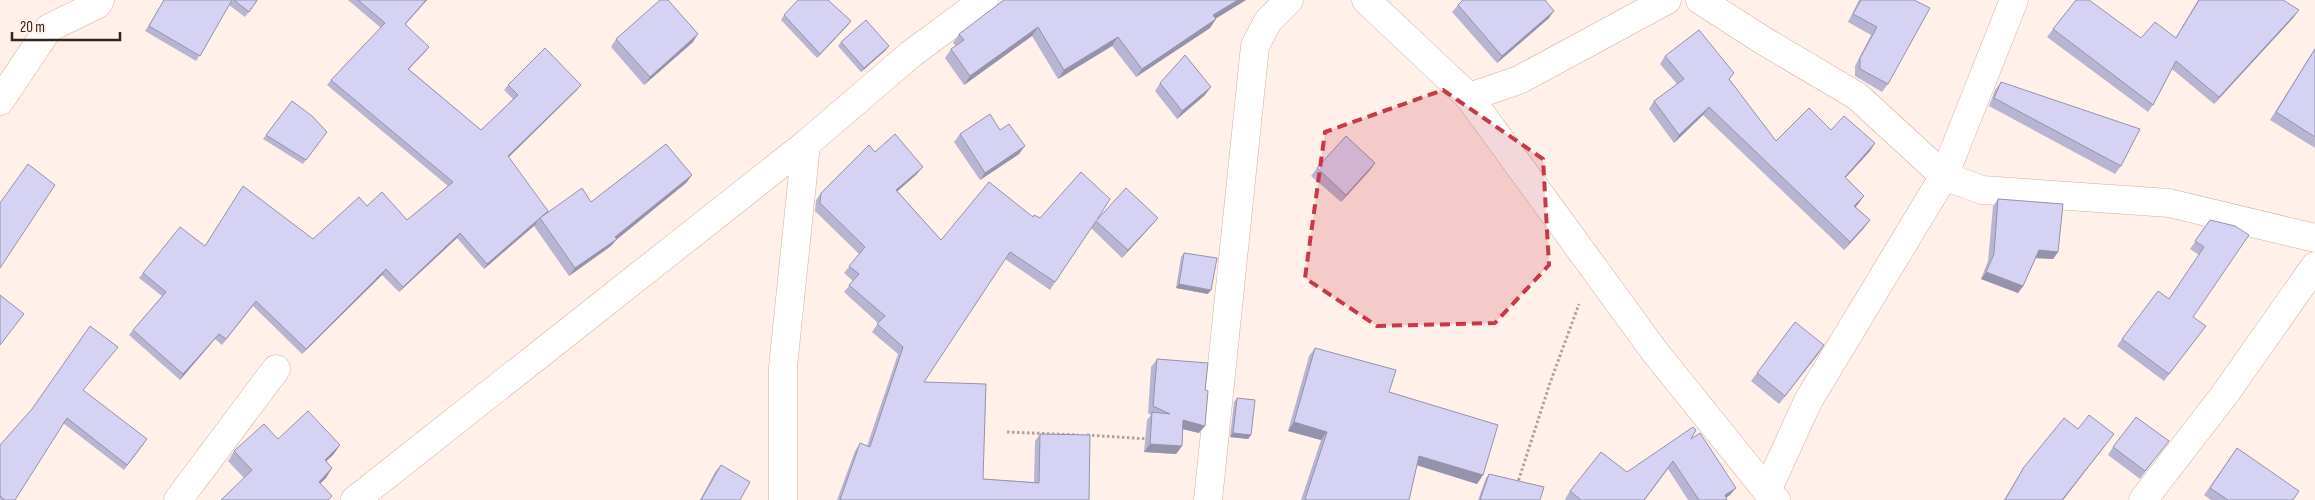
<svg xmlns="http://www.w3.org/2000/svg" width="2315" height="500" viewBox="0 0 2315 500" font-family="'Sofia Sans Condensed',sans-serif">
<rect width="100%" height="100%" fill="#fff1e9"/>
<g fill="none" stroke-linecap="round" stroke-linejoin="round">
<g stroke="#cfb09b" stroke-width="29">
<g id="minor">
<path d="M1366,0L1469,97L1655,352L1767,491L1776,500"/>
<path d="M1700,0L1764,41L1857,96L1944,176L1982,190L2169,203L2315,238"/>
<path d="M1469,97L1519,80L1667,0"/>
<path d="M0,101L49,28L98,4L100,0"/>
<path d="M1767,491L1808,401L1944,176L2014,0"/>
<path d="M178,500L276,369"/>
<path d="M355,500L806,144L911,54L984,0"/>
<path d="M783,500V367L806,144"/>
<path d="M1208,500L1255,46L1268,21L1289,0"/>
<path d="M2143,500L2225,394L2315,266"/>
</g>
</g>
<g stroke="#b0a29a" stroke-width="3" stroke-dasharray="2.5 2.5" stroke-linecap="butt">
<path d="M1007,432L1078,435"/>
<path d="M1087,435L1148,439"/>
<path d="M1517,485L1550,383L1579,304"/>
</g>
<use href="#minor" stroke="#fff" stroke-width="28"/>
</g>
<g fill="#b7b5d2">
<path d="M164,0H258L245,17L229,5L196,61L145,31Z"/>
<path d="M348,0H427L406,24L425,52L409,69L481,130L513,99L504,90L508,85L577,90L508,157L547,212L591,202L692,175L686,183L616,240L611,246L569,276L534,226L535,225L484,269L457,238L399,292L382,275L302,354L253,306L222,345L215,339L180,380L129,335L133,330L162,296L139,278L143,273L205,246L313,239L367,206L407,220L448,186L327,85L331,80L381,28Z"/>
<path d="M1246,0L1216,18L1210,28L1136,77L1112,46L1058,79L1032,36L964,85L945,58L951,49L956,46L953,43L959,34Z"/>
<path d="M1859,0H1914L1888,84L1882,92L1855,76V66L1871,35L1848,22Z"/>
<path d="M2198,0H2283L2294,17L2214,104L2172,69L2153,105L2148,112L2047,37L2053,29L2141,38L2176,37Z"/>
<path d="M1458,5L1549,18L1497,63L1452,12Z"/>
<path d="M784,15L851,21L848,25L817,58L781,20Z"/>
<path d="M616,39L693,42L644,85L611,47Z"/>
<path d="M841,42L886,50L861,72L838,46Z"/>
<path d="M2315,48V148L2270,120Z"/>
<path d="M1665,56L1734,73L1729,79L1776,141L1831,130L1875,143L1870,151L1845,178L1859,203L1856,207L1870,220L1864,228L1844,250L1703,115L1674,143L1649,109L1654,101L1677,84L1660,64Z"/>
<path d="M2001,82L2121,166L2115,174L1989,106L1995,90Z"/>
<path d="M1160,83L1205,95L1177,119L1155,91Z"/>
<path d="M292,101L327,132L303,164L263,139Z"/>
<path d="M960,134L1019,154L980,180L954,142Z"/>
<path d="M875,152L917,174L897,191L941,240L1033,217L1040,218L1097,220L1158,218L1152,225L1122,258L1091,228L1050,290L1005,259L924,382L983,479L1034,482L1035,441L1040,434L1089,500H837L855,451L860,443L867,446L898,354L872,332L878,323L844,292L853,281L844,273L859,254L815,211L816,200L821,193Z"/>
<path d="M1375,163L1370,170L1341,202L1311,176L1317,168Z"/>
<path d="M1998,199L2058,252L2053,259L2036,258L2023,286L2018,293L1981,279L1988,261L1993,206Z"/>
<path d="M2210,220L2193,317L2206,326L2164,381L2117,346L2122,339L2169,299L2199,255L2190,249Z"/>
<path d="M1184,253L1208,294L1176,288L1181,257Z"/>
<path d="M1315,348L1389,392L1483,475L1477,484L1417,465L1409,500H1301L1321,440L1288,431L1309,356Z"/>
<path d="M1819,353L1779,404L1751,381L1757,373Z"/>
<path d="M1157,359L1199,433L1183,429L1182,446L1176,454L1144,452L1147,420L1151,415L1148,413L1151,367Z"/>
<path d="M83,391L144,444L124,470L63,423L15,500H0V445Z"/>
<path d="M1237,398L1251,435L1248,439L1230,437L1234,402Z"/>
<path d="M2078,429L2114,434L2063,500H2004L2019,475L2024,467Z"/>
<path d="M278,439L340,445L333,455L326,461L332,468L326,478L320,483L244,478L228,461L234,451Z"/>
<path d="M1691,439L1730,495L1726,498L1727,500H1688L1668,469L1645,500H1566L1565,499L1570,491L1627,472Z"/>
<path d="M2113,447L2163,448L2140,479L2108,455Z"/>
<path d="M2237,448L2293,500H2211L2204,495Z"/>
<path d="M721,465L740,500H700L715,472Z"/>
<path d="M1489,474L1540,500H1478L1486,478Z"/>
</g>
<g fill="#9593ab">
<path d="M426,0H427L401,29L405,24Z"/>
<path d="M1238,0H1246L1207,24L1213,15Z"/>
<path d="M2299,10L2294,17L2214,104L2219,97Z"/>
<path d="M1554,11L1549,18L1497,63L1502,56Z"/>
<path d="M1216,19L1210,28L1136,77L1142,69Z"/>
<path d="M851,21L848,25L817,58L820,54Z"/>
<path d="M1038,27L1032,36L964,85L970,76Z"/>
<path d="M698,34L693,42L644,85L650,77Z"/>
<path d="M1118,37L1112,46L1058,79L1064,70Z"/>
<path d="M889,46L886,50L861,72L864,68Z"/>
<path d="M429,47L425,52L404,74L408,69Z"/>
<path d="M581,85L577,90L504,162L508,156Z"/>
<path d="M1211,87L1205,95L1177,119L1182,111Z"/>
<path d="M1709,107L1703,115L1674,143L1679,135Z"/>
<path d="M1875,143L1870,151L1839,185L1845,177Z"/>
<path d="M1025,146L1019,154L980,180L985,173Z"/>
<path d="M1375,163L1370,170L1341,202L1346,195Z"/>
<path d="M923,167L917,174L891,197L896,190Z"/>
<path d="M692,175L686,183L616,240L611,246L569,276L575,268L615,237Z"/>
<path d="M1864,196L1859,203L1849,213L1854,206Z"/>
<path d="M1158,218L1152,225L1122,258L1128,250Z"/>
<path d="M539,219L535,225L484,269L487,264Z"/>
<path d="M1870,220L1864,228L1844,250L1850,242Z"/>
<path d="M460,233L457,238L399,292L403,287Z"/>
<path d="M2039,250L2058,252L2053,259L2034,258Z"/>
<path d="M386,269L382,275L302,354L306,349Z"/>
<path d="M1986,272L2023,286L2018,293L1981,279Z"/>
<path d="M1179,284L1211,290L1208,294L1176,288Z"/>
<path d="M219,334L215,339L180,380L183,374Z"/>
<path d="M1824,345L1819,353L1779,404L1785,396Z"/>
<path d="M1183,420L1205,426L1199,433L1178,428Z"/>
<path d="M1294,422L1327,432L1321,440L1288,431Z"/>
<path d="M1233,433L1251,435L1248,439L1230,437Z"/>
<path d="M2114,434L2063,500H2062Z"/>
<path d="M1150,444L1182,446L1176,454L1144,452Z"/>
<path d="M340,445L333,455L318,469L325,460Z"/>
<path d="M1419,456L1483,475L1477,484L1413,464Z"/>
<path d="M332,468L326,478L312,492L319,482Z"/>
<path d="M1736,488L1730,495L1723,500L1725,495Z"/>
</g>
<g fill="#d5d2f4" stroke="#9593ab">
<path d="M164,0H232L200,56L149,26Z"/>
<path d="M234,0H257L249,12Z"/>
<path d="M358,0H426L405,24L429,47L408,69L481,130L518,95L508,85L545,48L581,85L508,156L548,211L487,264L460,233L403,287L386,269L306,349L256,301L226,339L219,334L183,374L133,330L166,292L143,273L180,227L205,246L243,186L313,239L359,197L367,206L382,192L407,220L453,182L331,80L385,23Z"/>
<path d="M660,0H668L698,34L650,77L616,39Z"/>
<path d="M798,0H828L851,21L820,54L784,15Z"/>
<path d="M1004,0H1238L1213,15L1216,19L1142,69L1118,37L1064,70L1038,27L970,76L951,49L964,40L959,34Z"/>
<path d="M1463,0H1545L1554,11L1502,56L1458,5Z"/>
<path d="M1861,0H1914L1930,8L1888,84L1860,69V58L1877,27L1853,14Z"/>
<path d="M2076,0H2089L2141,38L2155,22L2176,38L2199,0H2283L2299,10L2219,97L2176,61L2153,105L2053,29Z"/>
<path d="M866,20L889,46L864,68L841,42Z"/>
<path d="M1699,30L1734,73L1729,79L1776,141L1809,108L1831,130L1844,116L1875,143L1845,177L1864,196L1854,206L1870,220L1850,242L1709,107L1679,135L1654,101L1684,79L1665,56Z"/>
<path d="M2315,49V137L2276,112Z"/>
<path d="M1185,55L1211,87L1182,111L1160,83Z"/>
<path d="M2001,82L2140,129L2121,166L1994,98Z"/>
<path d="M292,101L312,116L327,132L306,160L266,135Z"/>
<path d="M990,114L1000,130L1009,124L1025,146L985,173L960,134Z"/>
<path d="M895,134L923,167L896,190L941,240L989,182L1033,217L1034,215L1040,218L1081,172L1110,199L1097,220L1126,188L1158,218L1128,250L1096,221L1055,282L1010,252L924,382L986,384L983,479L1039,483L1040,434L1090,435L1089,500H840L860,443L870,447L903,347L877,324L885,316L849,285L859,274L849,266L865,247L820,203L821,193L869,145L875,152Z"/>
<path d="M1346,136L1375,163L1346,195L1317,168Z"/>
<path d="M666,144L692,175L615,237L617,239L575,268L540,218L582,188L591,202Z"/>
<path d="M28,164L55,185L0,268V203Z"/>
<path d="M1998,199L2063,204L2058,252L2039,250L2023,286L1986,272L1994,254Z"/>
<path d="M2210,220L2235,226L2249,235L2193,317L2206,326L2169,374L2122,339L2158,291L2169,299L2204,247L2195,241Z"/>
<path d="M1184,253L1217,258L1211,290L1179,284Z"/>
<path d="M0,295L24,314L0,345Z"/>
<path d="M1795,322L1824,345L1785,396L1757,373Z"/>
<path d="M90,326L118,347L83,390L147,439L127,465L67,418L15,500H5L0,496V445L32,409Z"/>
<path d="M1315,348L1396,370L1389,392L1498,425L1483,475L1419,456L1409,500H1308L1305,499L1327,432L1294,422Z"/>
<path d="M1157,359L1208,363L1205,390L1208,391L1205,426L1183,420L1182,446L1150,444L1152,412L1170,414L1153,406Z"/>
<path d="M1237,398L1255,400L1251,435L1233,433Z"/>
<path d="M308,411L340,445L325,460L332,468L319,482L332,496L328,500H221L252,470L234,451L264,424L278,439Z"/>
<path d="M2089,415L2114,434L2062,500H2005L2024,467L2064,418L2078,429Z"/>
<path d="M2136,417L2169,441L2145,471L2113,447Z"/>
<path d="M1693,427L1696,430L1691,439L1700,433L1736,488L1725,495L1727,500H1699L1673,461L1644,500H1581L1570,491L1601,452L1627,472Z"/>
<path d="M2237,448L2299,491L2293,500H2228L2210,488Z"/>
<path d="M721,465L750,482L740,500H701Z"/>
<path d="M1489,474L1544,487L1540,500H1480Z"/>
</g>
<path fill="#c83846" fill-opacity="0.2" stroke="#c83846" stroke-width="4" stroke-dasharray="10 6" stroke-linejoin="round" d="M1443,90L1543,159L1549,265L1495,323L1377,326L1305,278L1325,132Z"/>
<path d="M12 32v8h108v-8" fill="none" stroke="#31251c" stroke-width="2.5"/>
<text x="20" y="32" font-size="15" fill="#31251c" stroke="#fff1e9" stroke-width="4" paint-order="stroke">20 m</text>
</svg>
